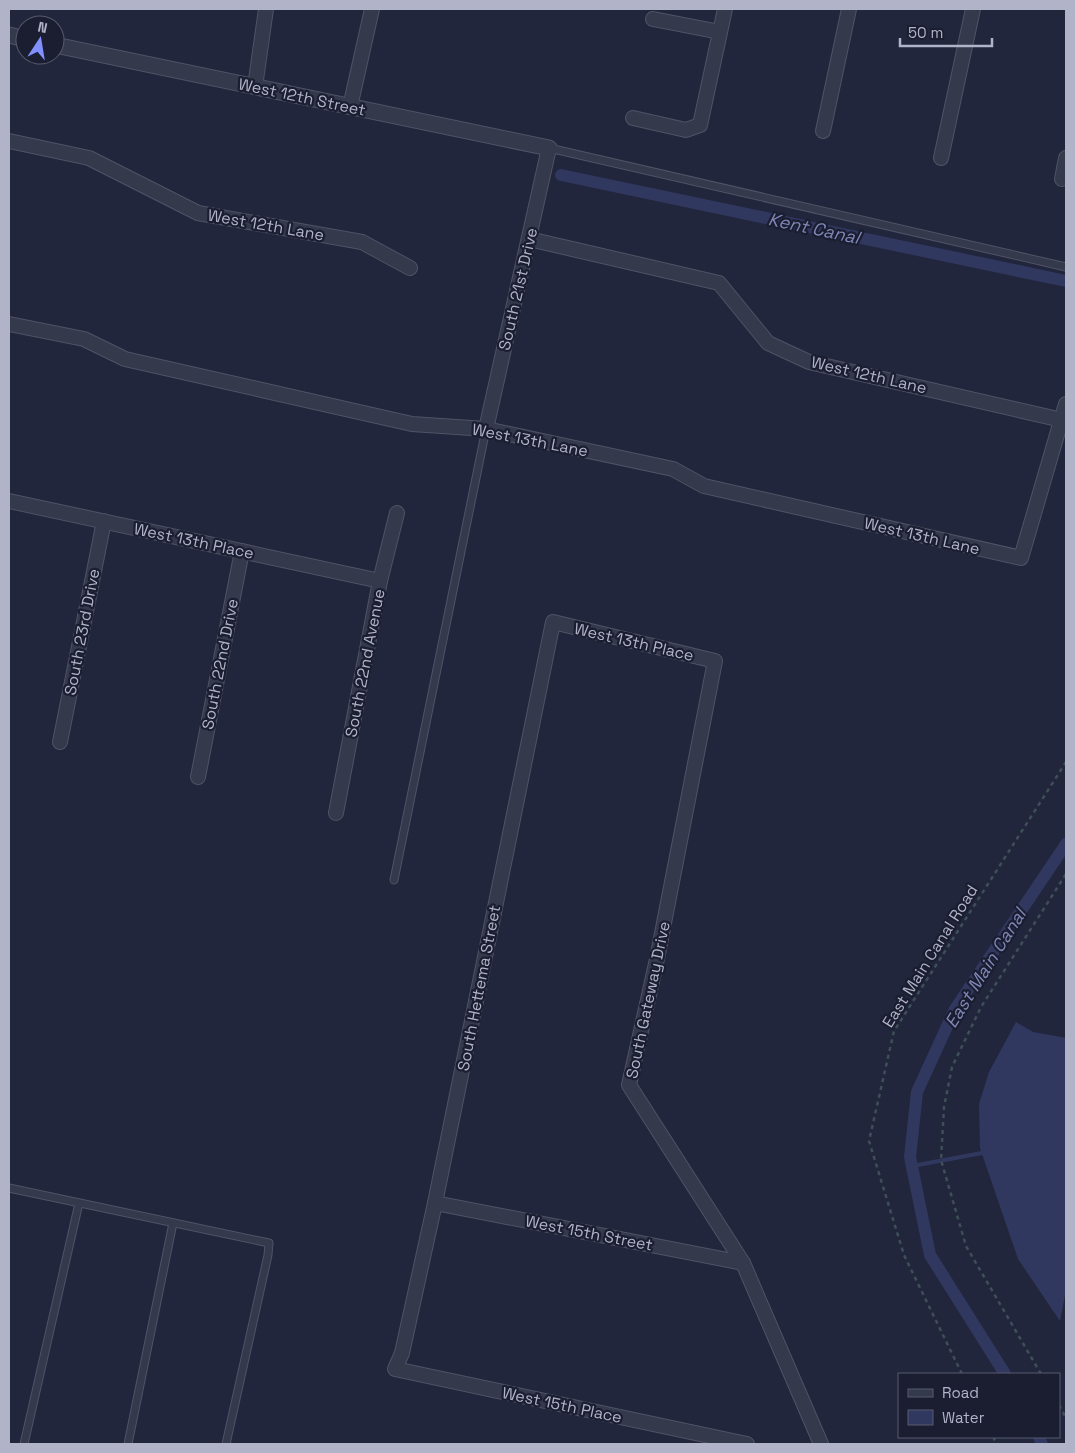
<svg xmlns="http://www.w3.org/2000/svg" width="1075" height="1453" viewBox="0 0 1075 1453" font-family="'Space Grotesk',sans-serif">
<rect width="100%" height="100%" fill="#21263c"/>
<path fill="#313860" d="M1016,1022L1033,1032L1066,1038V1290L1060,1321L1018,1259L980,1148L979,1104L989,1072Z"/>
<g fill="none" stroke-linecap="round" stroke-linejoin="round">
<path stroke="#313860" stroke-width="4" d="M912,1166L982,1153"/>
<g stroke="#313860" stroke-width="12">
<path d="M561,175L1066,281"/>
<path d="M1005,1374L930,1255L910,1157L917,1092L955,1009L1066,844"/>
<path d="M1039,1437L1042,1444"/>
</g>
<g stroke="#505367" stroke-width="9">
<g id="service">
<path d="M549,148L1066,267"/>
<path d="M394,880L486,429"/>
<path d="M9,1188L269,1243L268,1255L226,1444"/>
<path d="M24,1444L79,1203"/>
<path d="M128,1444L173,1223"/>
</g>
</g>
<g stroke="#505367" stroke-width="16">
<g id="minor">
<path d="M653,19L720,32"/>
<path d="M255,87L266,9"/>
<path d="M350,107L372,9"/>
<path d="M633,118L686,130L700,125L725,9"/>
<path d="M823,131L849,9"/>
<path d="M9,141L89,158L198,213L362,242L410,268"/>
<path d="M941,158L973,9"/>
<path d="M1062,179L1066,158"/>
<path d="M529,239L719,283L768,343L809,362L1062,420"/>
<path d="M9,324L84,339L125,359L412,424L486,429L673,469L704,486L1021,558L1066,404"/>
<path d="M486,429L549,148"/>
<path d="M9,501L380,581"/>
<path d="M60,742L104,521"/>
<path d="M198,777L242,551"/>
<path d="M336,813L380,581L397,513"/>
<path d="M435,1203L743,1263"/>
<path d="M747,1444L395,1369L402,1353L435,1203L553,622L715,661L657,959L629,1085L743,1263L821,1444"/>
</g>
</g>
<g stroke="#505367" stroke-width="17">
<g id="tertiary">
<path d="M9,35L25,39"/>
<path d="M55,45L549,148"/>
</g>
</g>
<g stroke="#3e4f57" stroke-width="2.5" stroke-dasharray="4 4" stroke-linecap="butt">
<path d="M962,1374L904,1255L869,1141L894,1031L1066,762"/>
<path d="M1041,1374L966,1246L941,1160L944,1107L952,1067L981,1007L1066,874"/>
<path d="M1059,1405L1066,1418"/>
<path d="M993,1437L997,1444"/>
</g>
<use href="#service" stroke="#35394c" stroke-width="7"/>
<use href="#minor" stroke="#35394c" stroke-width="14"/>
<use href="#tertiary" stroke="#35394c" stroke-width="15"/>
</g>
<g text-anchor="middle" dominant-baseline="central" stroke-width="4.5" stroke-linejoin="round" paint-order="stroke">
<g font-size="16" fill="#b1b3c8" stroke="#1b1e31">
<text transform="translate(302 97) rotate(12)">West 12th Street</text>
<text transform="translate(266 225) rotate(10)">West 12th Lane</text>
<text transform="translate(518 289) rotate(-77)">South 21st Drive</text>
<text transform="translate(869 375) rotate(13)">West 12th Lane</text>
<text transform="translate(530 440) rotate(11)">West 13th Lane</text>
<text transform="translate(922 536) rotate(13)">West 13th Lane</text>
<text transform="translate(194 541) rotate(12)">West 13th Place</text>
<text transform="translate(82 632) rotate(-79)">South 23rd Drive</text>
<text transform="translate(634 642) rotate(13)">West 13th Place</text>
<text transform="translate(365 663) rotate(-79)">South 22nd Avenue</text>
<text transform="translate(220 664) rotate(-79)">South 22nd Drive</text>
<text transform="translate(930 956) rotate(-58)">East Main Canal Road</text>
<text transform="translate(479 988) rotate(-79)">South Hettema Street</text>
<text transform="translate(648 1000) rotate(-78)">South Gateway Drive</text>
<text transform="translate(589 1233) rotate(11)">West 15th Street</text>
<text transform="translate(562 1405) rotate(12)">West 15th Place</text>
</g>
<g font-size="18" font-style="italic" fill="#7f87b6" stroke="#1b1e31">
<text transform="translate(814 228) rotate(12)">Kent Canal</text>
<text transform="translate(985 968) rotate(-58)">East Main Canal</text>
</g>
</g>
<rect width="1075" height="1453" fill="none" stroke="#b1b3c8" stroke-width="20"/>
<rect x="898" y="1373" width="162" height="65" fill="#1b1e31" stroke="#575a6d"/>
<rect x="908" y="1389" width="25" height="8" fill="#35394c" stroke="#575a6d"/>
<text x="942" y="1398" font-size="15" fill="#b1b3c8">Road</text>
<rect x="908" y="1410" width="25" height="15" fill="#313860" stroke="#575a6d"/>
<text x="942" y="1423" font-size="15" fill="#b1b3c8">Water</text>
<g transform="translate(40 40) rotate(12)"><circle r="24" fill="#1b1e31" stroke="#575a6d"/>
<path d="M0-4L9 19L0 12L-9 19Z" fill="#8190fc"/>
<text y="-8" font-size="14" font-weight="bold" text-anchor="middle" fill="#b1b3c8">N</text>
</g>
<path d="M900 38v8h92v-8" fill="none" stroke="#b1b3c8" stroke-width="2.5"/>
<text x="908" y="38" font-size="15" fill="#b1b3c8" stroke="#1b1e31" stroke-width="4" paint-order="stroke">50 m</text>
</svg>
